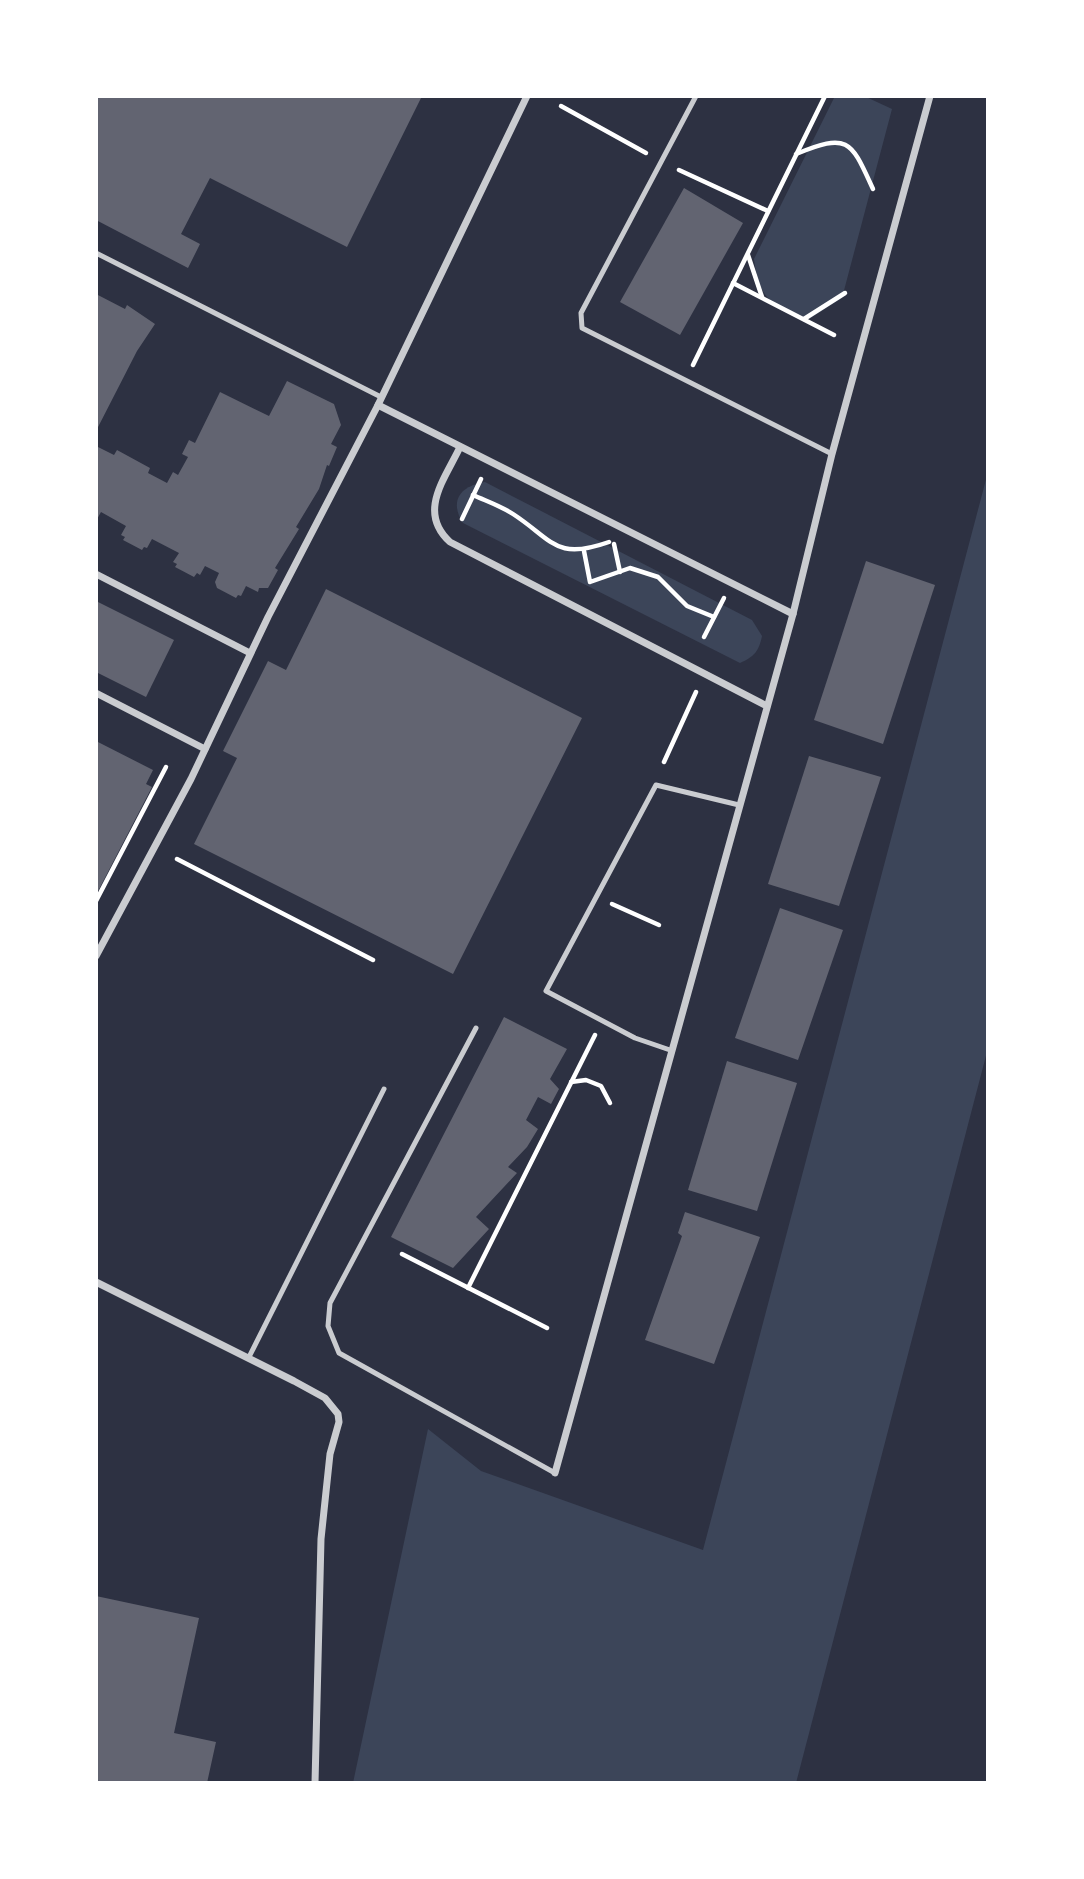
<svg xmlns="http://www.w3.org/2000/svg" width="1084" height="1879" viewBox="0 0 1084 1879" font-family="Inter,sans-serif">
<rect width="100%" height="100%" fill="#2d3142"/>
<g fill="#3c4559">
<path d="M835,96H864L892,109L842,298L806,321C771,303 759,300 754,259Z"/>
<path d="M988,472V1048L796,1783H353L428,1429L481,1471L703,1550Z"/>
<path d="M485,482L752,620L762,636C759,651 754,657 740,663L463,523C449,501 460,486 485,482Z"/>
</g>
<g fill="#626471">
<path d="M96,96H422L347,247L210,178L181,234L200,244L188,268L96,220Z"/>
<path d="M684,188L743,223L680,335L620,302Z"/>
<path d="M96,294L125,309L127,305L155,324L137,351L96,431Z"/>
<path d="M287,381L334,404L341,425L331,444L337,447L329,466L327,465L319,489L296,527L299,529L275,568L278,570L268,588H259L258,592L246,586L241,596L238,595L236,598L217,588L215,582L219,573L205,566L200,575L197,573L194,577L175,567L177,564L173,562L179,553L152,539L147,548L144,547L142,550L123,540L125,537L121,535L126,526L101,512L96,521V446L114,455L117,450L150,468L148,473L167,483L173,472L178,475L188,457L182,454L189,440L195,443L220,392L269,416Z"/>
<path d="M866,561L935,585L883,744L814,720Z"/>
<path d="M326,589L582,718L453,974L194,844L237,758L223,751L268,661L286,670Z"/>
<path d="M96,601L174,640L146,697L96,672Z"/>
<path d="M96,741L153,770L146,784L152,787L96,895Z"/>
<path d="M809,756L881,777L839,906L768,884Z"/>
<path d="M780,908L843,930L798,1060L735,1038Z"/>
<path d="M504,1017L567,1049L550,1079L559,1089L551,1104L538,1097L526,1120L538,1129L527,1147L508,1167L517,1173L476,1217L489,1229L453,1268L391,1237Z"/>
<path d="M727,1061L797,1083L757,1211L688,1190Z"/>
<path d="M685,1212L760,1237L714,1364L645,1340L682,1236L678,1233Z"/>
<path d="M96,1596L199,1618L174,1733L216,1742L207,1783H96Z"/>
</g>
<g fill="none" stroke-linecap="round" stroke-linejoin="round">
<g stroke="#fff" stroke-width="4.5">
<path d="M561,106L646,153"/>
<path d="M796,154C849,132 851,141 873,189"/>
<path d="M679,170L768,211"/>
<path d="M748,255L762,297"/>
<path d="M733,283L834,335"/>
<path d="M804,319L845,293"/>
<path d="M693,365L825,96"/>
<path d="M473,495C486,501 501,506 513,514C553,540 555,561 609,542"/>
<path d="M462,519L481,479"/>
<path d="M614,544L620,572"/>
<path d="M584,551L590,582L630,568L658,577L687,606L714,617"/>
<path d="M704,637L724,598"/>
<path d="M664,762L696,692"/>
<path d="M177,859L373,960"/>
<path d="M96,901L166,767"/>
<path d="M612,904L659,925"/>
<path d="M571,1082L586,1080L601,1086L610,1103"/>
<path d="M402,1254L547,1328"/>
<path d="M468,1288L595,1035"/>
</g>
<g stroke="#caccd0" stroke-width="5">
<path d="M696,96L581,313L582,328L832,454"/>
<path d="M96,253L381,397"/>
<path d="M476,1028L330,1303L328,1326L339,1353L555,1473"/>
<path d="M670,1050L635,1038L546,991L656,785L739,805"/>
<path d="M249,1357L384,1089"/>
</g>
<g stroke="#caccd0" stroke-width="7">
<path d="M378,405L793,614"/>
<path d="M460,447C445,479 417,512 450,542L767,706"/>
<path d="M96,574L250,653"/>
<path d="M96,693L205,749"/>
<path d="M96,956L191,779L268,617L378,405L527,96"/>
<path d="M96,1282L294,1381L325,1398L338,1414L339,1422L330,1454L321,1539L315,1783"/>
<path d="M555,1473L793,614L832,454L930,96"/>
</g>
</g>
<rect width="1084" height="1879" fill="none" stroke="#ffffff" stroke-width="196"/>
</svg>
